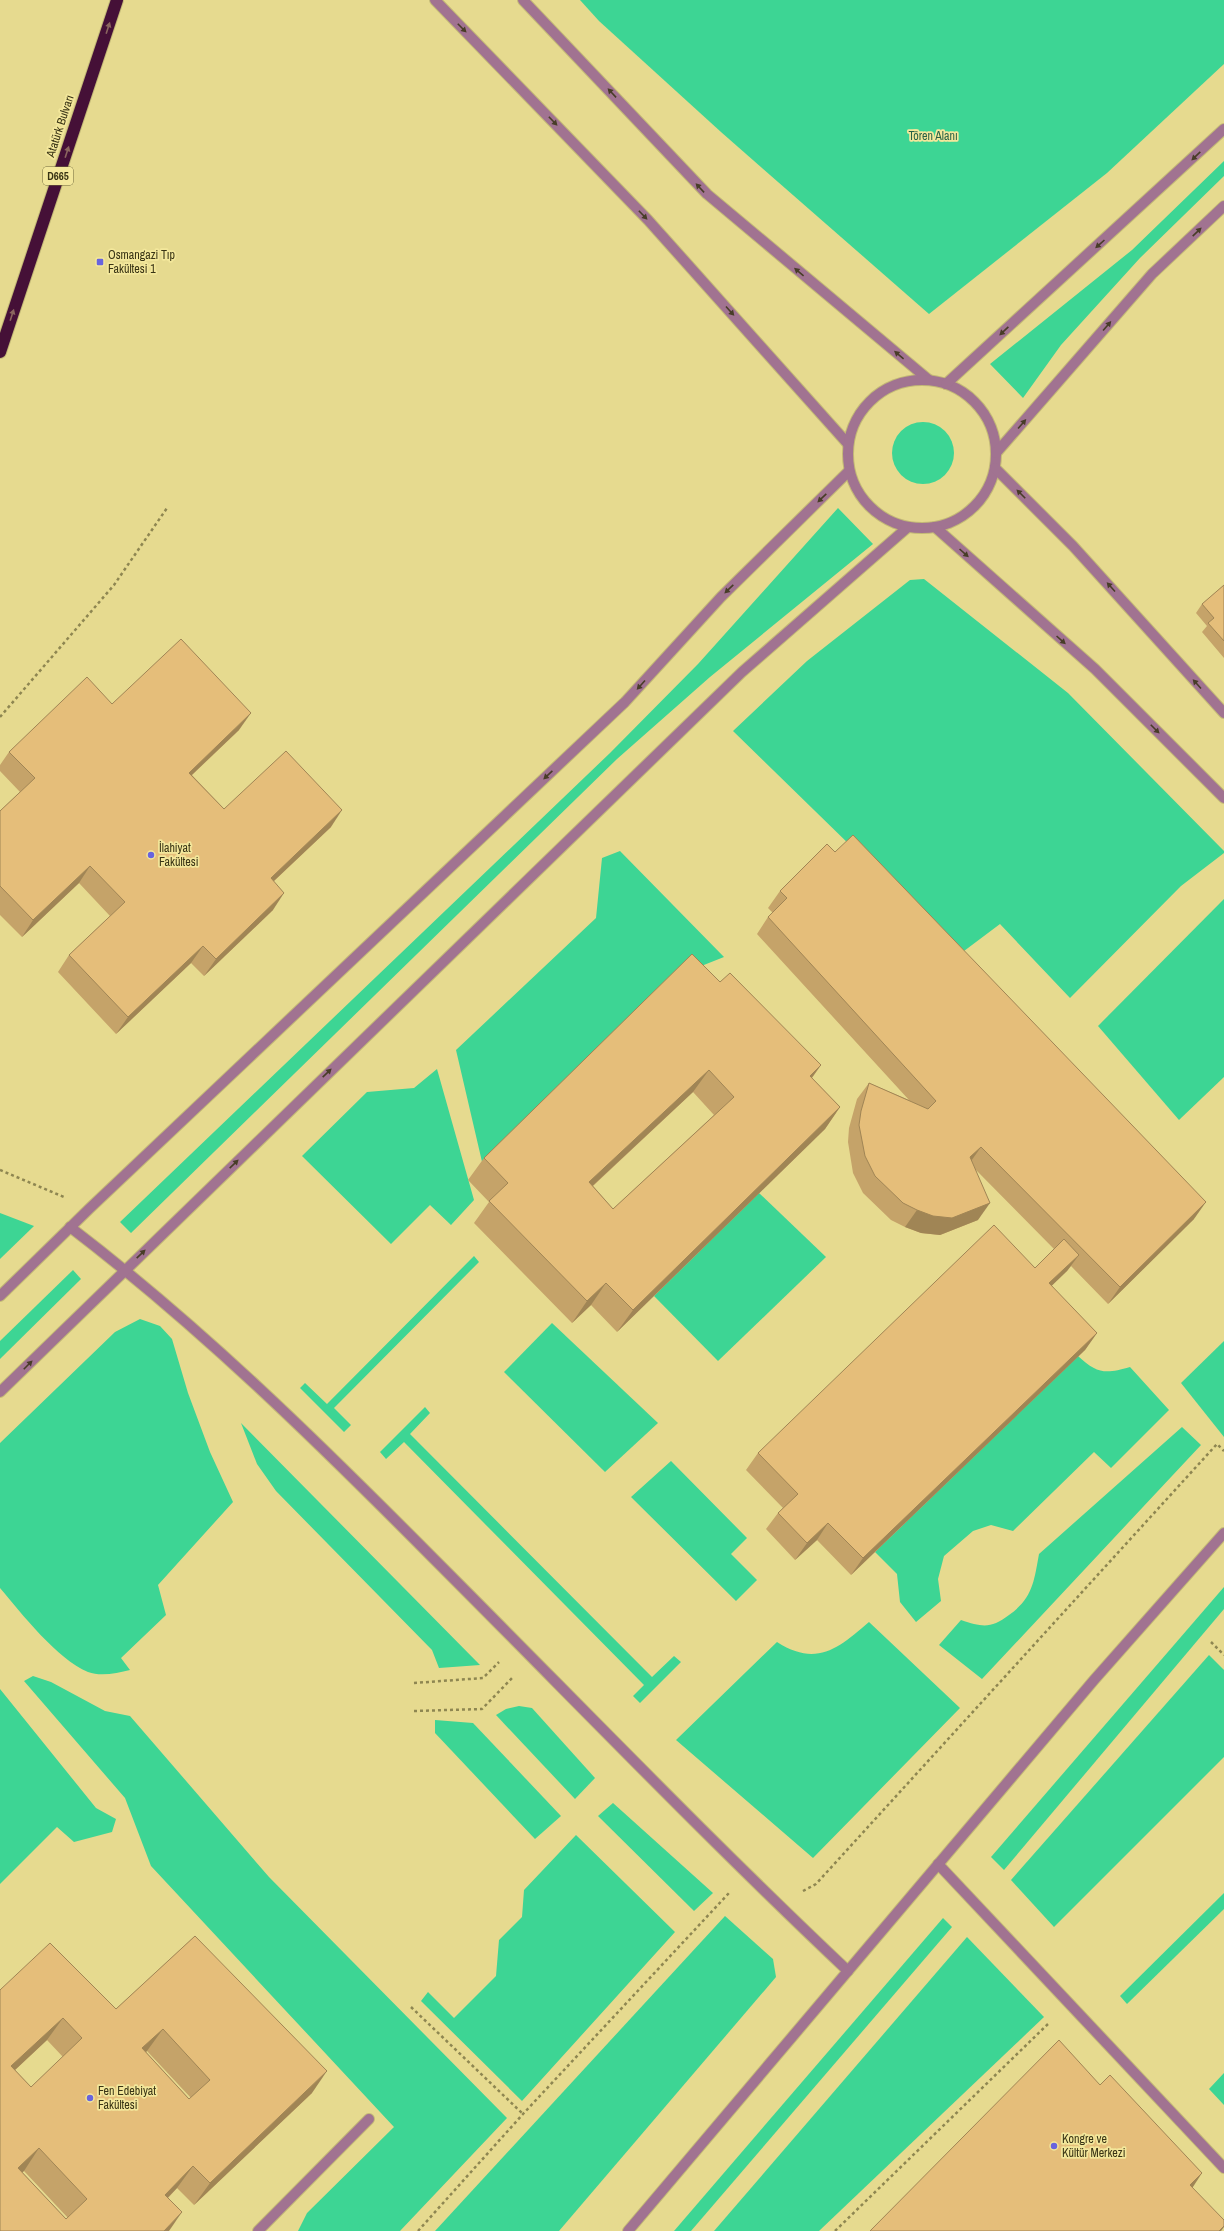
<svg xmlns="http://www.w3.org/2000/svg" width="1224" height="2231" viewBox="0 0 1224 2231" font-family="'Archivo Narrow',sans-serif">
<rect width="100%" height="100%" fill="#e6da8f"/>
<g fill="#3dd594">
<path d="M580,0H1224V64L1107,173L929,314L721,132L599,21Z"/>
<path d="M1224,161V176L1140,258L1061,345L1023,398L990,364L1132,250Z"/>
<circle cx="923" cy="453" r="31"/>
<path d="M838,508L873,544L710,677L617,759L131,1233L120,1222L610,753L698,664Z"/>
<path d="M924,579L1068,693L1224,851V853L1181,886L1070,998L1000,924L956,957L855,850L733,731L807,661L910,580Z"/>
<path d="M620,851L724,957L676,976L483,1166L456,1050L596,918L602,858Z"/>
<path d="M1224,899V1077L1179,1120L1098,1026Z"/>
<path d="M437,1069L474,1200L451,1225L430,1205L391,1244L302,1156L367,1092L414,1088Z"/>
<path d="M759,1193L826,1257L718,1361L654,1296Z"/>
<path d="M0,1213L34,1226L0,1259Z"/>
<path d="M474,1256L479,1262L334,1408L351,1425L344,1432L300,1388L305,1383L327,1404Z"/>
<path d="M73,1270L81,1279L0,1359V1341Z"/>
<path d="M140,1319L160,1326L172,1339L188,1393L210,1452L233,1502L158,1585L166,1615L121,1658L130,1670C117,1673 101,1677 88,1672C57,1659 22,1614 0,1588V1443L115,1332Z"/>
<path d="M552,1323L658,1423L605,1472L504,1372Z"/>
<path d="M1224,1341V1437L1181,1383Z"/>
<path d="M1078,1356C1097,1374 1106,1374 1130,1367L1169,1410L1111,1468L1094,1452L1013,1531L991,1525L973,1531L944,1556L938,1579L941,1601L916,1622L900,1602L897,1574L875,1552Z"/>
<path d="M425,1407L430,1413L410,1434L652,1677L674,1656L681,1662L640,1703L633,1696L644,1685L404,1442L386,1459L380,1452Z"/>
<path d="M241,1423L480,1665L439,1668L432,1650L276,1491L257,1464Z"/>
<path d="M1182,1427L1201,1445L982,1679L939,1645L961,1620C982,1627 991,1629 1009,1615C1033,1598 1034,1581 1039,1554Z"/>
<path d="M671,1461L747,1538L731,1554L757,1580L736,1601L631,1497Z"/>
<path d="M1224,1587V1609L1004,1870L991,1857Z"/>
<path d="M869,1622L960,1708L813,1858L676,1740L777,1642C816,1667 838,1649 869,1622Z"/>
<path d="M1209,1655L1224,1670V1757L1054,1927L1011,1880Z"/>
<path d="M33,1676L51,1682L105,1711L130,1716L269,1877L507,2118L400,2231H298L307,2213L394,2127L151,1866L125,1798L24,1681Z"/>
<path d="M0,1689L96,1808L116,1819L112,1832L74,1842L57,1827L0,1884Z"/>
<path d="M519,1706L532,1708L595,1778L575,1799L496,1715L506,1709Z"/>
<path d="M435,1720L473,1723L561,1816L535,1839L435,1733Z"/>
<path d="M613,1803L713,1893L694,1911L598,1816Z"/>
<path d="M576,1835L675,1932L522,2101L421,2001L428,1992L454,2018L496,1976L499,1940L522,1917L524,1890Z"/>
<path d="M1224,1893V1909L1127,2004L1120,1996Z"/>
<path d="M725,1916L773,1959L776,1977L559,2231H435Z"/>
<path d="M943,1918L952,1927L691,2231H674Z"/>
<path d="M967,1937L1044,2017L819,2231H714Z"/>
<path d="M1224,2073V2105L1209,2089Z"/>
</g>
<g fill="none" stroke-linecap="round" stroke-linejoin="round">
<g stroke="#c3b976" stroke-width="12">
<g id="minor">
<path d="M435,0L648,220L848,444"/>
<path d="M523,0L707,194L929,380"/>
<circle cx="922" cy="454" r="74"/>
<path d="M946,384L1224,129"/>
<path d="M996,453L1152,274L1224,206"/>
<path d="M995,468L1073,546L1224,713"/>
<path d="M935,527L1095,669L1224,798"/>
<path d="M70,1227C201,1327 318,1442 434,1559C572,1697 706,1837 848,1971"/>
<path d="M0,1296L90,1208L625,702L721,597L849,471"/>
<path d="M0,1392L742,672L908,527"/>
<path d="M938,1864L1224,2168"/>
<path d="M258,2231L369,2119"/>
<path d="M628,2231L1094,1680L1224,1533"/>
</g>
</g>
<g stroke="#c3b976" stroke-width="14">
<path id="highway" d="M0,352L117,0"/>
</g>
<g stroke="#8e8651" stroke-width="2.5" stroke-dasharray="3 3" stroke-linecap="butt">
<path d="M0,717L114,585L167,508"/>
<path d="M0,1170L64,1197"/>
<path d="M1211,1642L1224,1655"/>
<path d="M414,1683L483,1678L499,1662"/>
<path d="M414,1711L482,1709L514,1676"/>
<path d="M803,1891L816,1884L1217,1444L1224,1451"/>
<path d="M411,2007L523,2114"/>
<path d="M418,2231L523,2114L729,1893"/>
<path d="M835,2231L1050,2022"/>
</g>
<use href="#minor" stroke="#a17391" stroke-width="10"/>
<use href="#highway" stroke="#451037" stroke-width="12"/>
</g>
<g fill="#c5a369" fill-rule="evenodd">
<path d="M1224,585V658L1202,632L1207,626L1196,613L1202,604Z"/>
<path d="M112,704L239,730L192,775L224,809L331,827L274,881L273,910L204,976L191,963L116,1034L58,972L69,955L110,916L79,883L22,937L0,915V811L20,792L0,771V765L9,752Z"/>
<path d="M780,891L1194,1219L1108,1304L1071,1266L1067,1271L1051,1286L1097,1333L1085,1350L851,1575L817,1540L795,1560L766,1529L778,1513L783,1508L746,1470L758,1453L1035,1268L1054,1249L976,1170L978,1220L940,1235L921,1233L905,1227L891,1220L863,1193L853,1173L848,1142L849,1128L857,1099L869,1083L909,1100L757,934L768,917L773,913L768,908Z"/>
<path d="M720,982L821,1065L812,1078L840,1107L825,1129L617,1332L591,1305L572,1323L474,1223L489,1202L468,1180L484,1158ZM693,1092L714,1115L613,1209L593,1186Z"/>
<path d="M195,1936L312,2093L194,2205L177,2188L168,2198L169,2231H0V1990L116,2009ZM47,2040L63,2057L31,2087L15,2070ZM147,2051L191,2098L189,2099L146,2052ZM24,2171L68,2218L66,2219L22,2172Z"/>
</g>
<g fill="#a08555">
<path d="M251,713L239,730L177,789L189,773Z"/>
<path d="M342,810L331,827L259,895L271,878Z"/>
<path d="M90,866L79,883L22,937L33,920Z"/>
<path d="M284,893L273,910L204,976L216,959Z"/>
<path d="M203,946L191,963L116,1034L128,1017Z"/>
<path d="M821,1065L805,1087L810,1076Z"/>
<path d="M709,1070L693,1092L573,1204L589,1182Z"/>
<path d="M840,1107L825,1129L617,1332L633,1310Z"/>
<path d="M981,1147L969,1164L970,1157Z"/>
<path d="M1206,1202L1194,1219L1108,1304L1120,1287Z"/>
<path d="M990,1203L978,1220L940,1235L921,1233L905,1227L917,1210Z"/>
<path d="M1079,1255L1067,1271L1037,1300L1049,1283Z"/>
<path d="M606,1283L591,1305L572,1323L587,1301Z"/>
<path d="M1097,1333L1085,1350L851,1575L863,1558Z"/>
<path d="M828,1523L817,1540L795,1560L807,1543Z"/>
<path d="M63,2018L47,2040L0,2084L11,2066Z"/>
<path d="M163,2029L147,2051L126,2070L142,2048Z"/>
<path d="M327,2071L312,2093L194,2205L210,2183Z"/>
<path d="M39,2148L24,2171L2,2190L18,2168Z"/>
<path d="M193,2166L177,2188L149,2217L165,2195Z"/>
<path d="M1202,2173L1191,2190L1190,2185Z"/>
<path d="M182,2212L169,2231H164Z"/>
<path d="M1224,2226V2227L1221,2231H1219Z"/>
</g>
<g fill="#e5be7a" stroke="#a08555" fill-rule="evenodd">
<path d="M1224,585V641L1208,623L1214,618L1202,604Z"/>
<path d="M181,639L251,713L189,773L224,809L286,751L342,810L271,878L284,893L216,959L203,946L128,1017L69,955L125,902L90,866L33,920L0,886V811L35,778L9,752L87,677L112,704Z"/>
<path d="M853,835L1206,1202L1120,1287L981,1147L970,1157L990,1203L952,1218L933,1216L917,1210L903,1203L875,1176L865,1156L859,1125L861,1111L869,1083L928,1109L936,1101L768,917L787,898L780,891L827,844L835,852Z"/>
<path d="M692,954L720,982L730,973L821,1065L810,1076L840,1107L633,1310L606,1283L587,1301L489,1201L508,1183L484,1158ZM709,1070L734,1097L613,1209L589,1182Z"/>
<path d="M994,1225L1035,1268L1064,1239L1079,1255L1049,1283L1097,1333L863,1558L828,1523L807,1543L778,1513L798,1494L758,1453Z"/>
<path d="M195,1936L327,2071L210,2183L193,2166L165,2195L182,2212L164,2231H0V1990L50,1943L116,2009ZM63,2018L82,2038L31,2087L11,2066ZM163,2029L210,2080L189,2099L142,2048ZM39,2148L87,2199L66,2219L18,2168Z"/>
<path d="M1059,2040L1100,2085L1110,2075L1202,2173L1190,2185L1224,2220V2226L1219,2231H870Z"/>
</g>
<defs><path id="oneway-solid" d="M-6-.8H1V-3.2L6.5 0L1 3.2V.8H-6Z"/></defs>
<g fill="#8b665f">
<use href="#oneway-solid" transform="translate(108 28) rotate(-72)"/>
<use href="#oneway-solid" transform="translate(67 152) rotate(-72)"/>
<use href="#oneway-solid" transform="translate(12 315) rotate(-72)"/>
</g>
<g fill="#483d27">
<use href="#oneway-solid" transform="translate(462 28) rotate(45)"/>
<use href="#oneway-solid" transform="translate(612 93) rotate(-133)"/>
<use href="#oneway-solid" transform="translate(553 121) rotate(46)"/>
<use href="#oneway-solid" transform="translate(1196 156) rotate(136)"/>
<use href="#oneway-solid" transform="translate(700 188) rotate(-133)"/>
<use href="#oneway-solid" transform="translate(643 215) rotate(46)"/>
<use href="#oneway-solid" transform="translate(1197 232) rotate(-44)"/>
<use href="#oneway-solid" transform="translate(1100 244) rotate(138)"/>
<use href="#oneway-solid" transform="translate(799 272) rotate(-140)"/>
<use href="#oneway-solid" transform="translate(730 311) rotate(48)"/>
<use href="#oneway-solid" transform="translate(1107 326) rotate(-49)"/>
<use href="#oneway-solid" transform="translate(1004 331) rotate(137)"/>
<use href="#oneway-solid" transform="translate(899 355) rotate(-140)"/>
<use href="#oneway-solid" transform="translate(1022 424) rotate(-49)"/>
<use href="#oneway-solid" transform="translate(1021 494) rotate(-135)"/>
<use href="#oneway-solid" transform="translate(822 498) rotate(136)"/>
<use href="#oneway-solid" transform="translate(964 553) rotate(42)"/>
<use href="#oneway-solid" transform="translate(1111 587) rotate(-132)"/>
<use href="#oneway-solid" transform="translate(729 589) rotate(136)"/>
<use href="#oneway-solid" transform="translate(1061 640) rotate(42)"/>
<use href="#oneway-solid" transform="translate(1197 684) rotate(-132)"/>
<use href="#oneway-solid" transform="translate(641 685) rotate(132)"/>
<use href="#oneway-solid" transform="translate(1155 729) rotate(45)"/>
<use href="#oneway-solid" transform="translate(548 775) rotate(137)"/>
<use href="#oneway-solid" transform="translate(327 1073) rotate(-44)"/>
<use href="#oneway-solid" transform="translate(234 1164) rotate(-44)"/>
<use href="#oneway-solid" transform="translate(141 1254) rotate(-44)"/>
<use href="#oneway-solid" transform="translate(28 1365) rotate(-45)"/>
</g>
<g fill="#6864de" stroke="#f3e79b" stroke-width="1.5">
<rect x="96" y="258" width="8" height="8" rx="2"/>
<circle cx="151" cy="855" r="4"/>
<circle cx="90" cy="2098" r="4"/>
<circle cx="1054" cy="2146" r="4"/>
</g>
<g text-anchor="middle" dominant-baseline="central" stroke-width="3.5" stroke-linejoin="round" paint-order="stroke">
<rect fill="#f3e79b" stroke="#70693c" stroke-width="1" x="43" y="167" width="30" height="18" rx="3"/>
<g font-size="11" font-weight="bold" fill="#383314">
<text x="58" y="176">D665</text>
</g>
<g font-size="12" fill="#383314" stroke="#f3e79b">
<text transform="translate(60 126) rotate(-72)">Atatürk Bulvarı</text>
</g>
<g font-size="12" fill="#286146" stroke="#f3e79b">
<text x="933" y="136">Tören Alanı</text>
</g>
<g font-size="12" fill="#383314" stroke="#f3e79b" text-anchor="start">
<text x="108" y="255">Osmangazi Tıp<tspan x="108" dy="14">Fakültesi 1</tspan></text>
<text x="159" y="848">İlahiyat<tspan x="159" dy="14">Fakültesi</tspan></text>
<text x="98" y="2091">Fen Edebiyat<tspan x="98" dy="14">Fakültesi</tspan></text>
<text x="1062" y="2139">Kongre ve<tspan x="1062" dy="14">Kültür Merkezi</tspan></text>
</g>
</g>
</svg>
